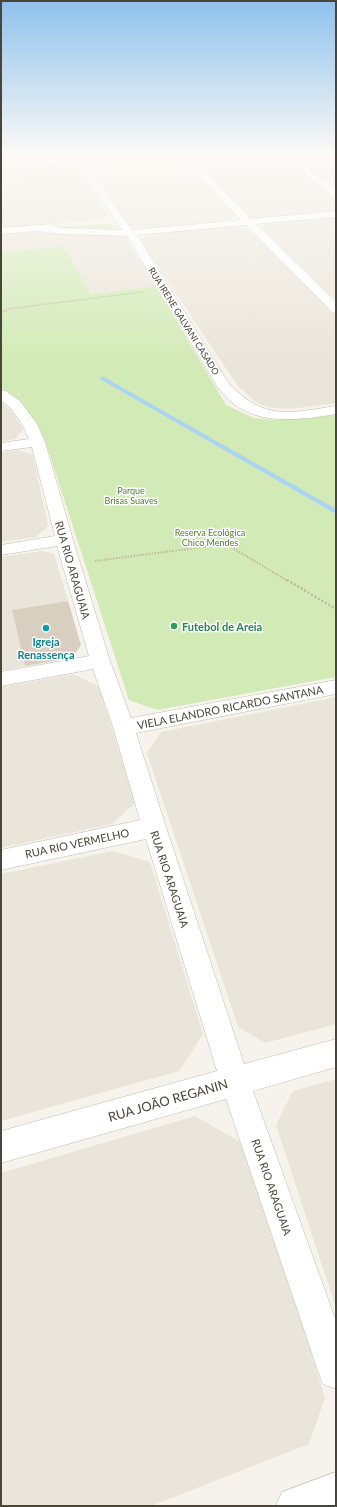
<svg xmlns="http://www.w3.org/2000/svg" width="337" height="1507" viewBox="0 0 337 1507" font-family="Lato,sans-serif">
<rect width="100%" height="100%" fill="#f6f3ec"/>
<g fill="#eae5da">
<path d="M1,155H72L74,158L69,160L1,166Z"/>
<path d="M197,155H283L336,199V211L261,219L248,217L192,158Z"/>
<path d="M293,155H336V189Z"/>
<path d="M68,164L78,166L109,217L100,220L1,228V187L27,185L20,168Z"/>
<path d="M164,204L181,225L142,229L129,226L118,208Z"/>
<path d="M336,217V301L261,227L268,223Z"/>
<path d="M226,226L250,230L336,316V403L290,409L272,408L259,404L250,397L237,385L140,239L150,234Z"/>
<path d="M22,232L113,235L125,237L156,286L91,294L64,246L1,253V233Z"/>
<path d="M1,401L13,413L23,430L15,439L1,441Z"/>
<path d="M17,450L33,455L48,526L36,537L1,542V453Z"/>
<path d="M42,551L54,554L68,601L12,610L25,666L1,671V557Z"/>
<path d="M74,674L99,687L135,803L112,824L1,848V687Z"/>
<path d="M336,697V1024L265,1043L238,1027L147,753L161,732Z"/>
<path d="M113,851L150,862L203,1034L179,1071L1,1121V874Z"/>
<path d="M336,1079V1308L276,1125L293,1091Z"/>
<path d="M195,1116L249,1147L325,1398L309,1444L151,1506H1V1173Z"/>
</g>
<g fill="#efe8d6">
<path d="M173,157L181,158L184,160L236,214L235,218L228,221L181,225L164,204L118,208L92,166L96,163Z"/>
<path d="M20,168L28,186L1,187V169Z"/>
</g>
<g fill="#d2eab5">
<path d="M107,224L115,226V228L105,230H61L58,227Z"/>
<path d="M64,246L91,294L156,286L226,405L254,418L276,420L336,415V677L157,710L129,700L45,440C34,419 23,399 1,388V253Z"/>
</g>
<g fill="none" stroke-linecap="round" stroke-linejoin="round">
<path fill="#a9d4f2" fill-rule="evenodd" d="M100,377H104L336,509V514L100,379Z"/>
</g>
<path fill="#d8cfc1" d="M68,601L81,645L72,658L25,666L12,610Z"/>
<g fill="none" stroke-linecap="round" stroke-linejoin="round">
<g stroke="#c2bbae" stroke-width="1">
<g id="minor">
<path d="M73,155H81L84,159L133,155H172L168,157L87,164L124,219L133,230L241,220L180,155H189L251,219L336,211V217L256,224L336,302V313L332,312L246,225L137,235L229,384C266,421 288,413 336,406V414C292,421 246,428 217,386L127,236L60,234L38,231L1,234V228L52,224L60,228L122,230L79,164L1,171V165L76,160Z"/>
<path d="M283,155H292L336,190V198L333,197Z"/>
<path d="M1,390L6,391L20,401L37,424L45,442L73,540L110,661L131,718L336,680V694L136,733L166,827L244,1064L336,1039V1067L253,1091L336,1321V1389L323,1384L318,1371L226,1099L1,1163V1131L217,1071L146,839L1,870V850L140,820L113,727L93,669L1,686V672L89,656L57,546L1,555V545L55,536L32,447L1,451V443L29,439C22,423 15,410 1,400Z"/>
<path d="M336,1472V1506H276L282,1492Z"/>
</g>
</g>
<path stroke="#c4b79f" stroke-width="1.5" stroke-dasharray="1 1" stroke-linecap="butt" d="M1,313L8,309L142,292"/>
<path stroke="#c4b79f" stroke-width="2" stroke-dasharray="1.5 1.5" stroke-linecap="butt" d="M95,561L226,544L288,581"/>
<path stroke="#c4b79f" stroke-width="2.5" stroke-dasharray="2 2" stroke-linecap="butt" d="M287,580L336,609"/>
<use href="#minor" fill="#fff" fill-rule="evenodd"/>
</g>
<linearGradient id="sky" x2="0" y2="1"><stop stop-color="#8fc1ec"/><stop offset="0.42" stop-color="#fbfaf6"/><stop offset="1" stop-color="#fbfaf6" stop-opacity="0"/></linearGradient>
<rect width="337" height="366" fill="url(#sky)"/>
<circle fill="#2e9e5b" stroke="#fff" stroke-width="1.5" cx="174" cy="626" r="4"/>
<circle fill="#0f9aa8" stroke="#fff" stroke-width="1.5" cx="46" cy="628" r="4"/>
<g text-anchor="middle" dominant-baseline="central" stroke-width="3" stroke-linejoin="round" paint-order="stroke">
<g font-size="9" fill="#4b4439" stroke="#fff">
<text transform="translate(184 321) rotate(58)">RUA IRENE GALVANI CASADO</text>
</g>
<g font-size="9" fill="#4a7f2a" stroke="#fff">
<text x="131" y="490">Parque<tspan x="131" dy="10">Brisas Suaves</tspan></text>
<text x="210" y="532">Reserva Ecológica<tspan x="210" dy="10">Chico Mendes</tspan></text>
</g>
<g font-size="11" fill="#4b4439" stroke="#fff">
<text transform="translate(73 570) rotate(74)">RUA RIO ARAGUAIA</text>
<text transform="translate(230 707) rotate(-11)">VIELA ELANDRO RICARDO SANTANA</text>
<text transform="translate(77 843) rotate(-12)">RUA RIO VERMELHO</text>
<text transform="translate(170 879) rotate(72)">RUA RIO ARAGUAIA</text>
<text transform="translate(272 1187) rotate(71)">RUA RIO ARAGUAIA</text>
</g>
<g font-size="11" font-weight="bold" fill="#27864d" stroke="#fff" text-anchor="start">
<text x="182" y="626">Futebol de Areia</text>
</g>
<g font-size="11" font-weight="bold" fill="#0d838f" stroke="#fff">
<text x="46" y="641">Igreja<tspan x="46" dy="13">Renassença</tspan></text>
</g>
<g font-size="13" fill="#4b4439" stroke="#fff">
<text transform="translate(168 1100) rotate(-16)">RUA JOÃO REGANIN</text>
</g>
</g>
<rect width="337" height="1507" fill="none" stroke="#4b4439" stroke-width="4"/>
</svg>
